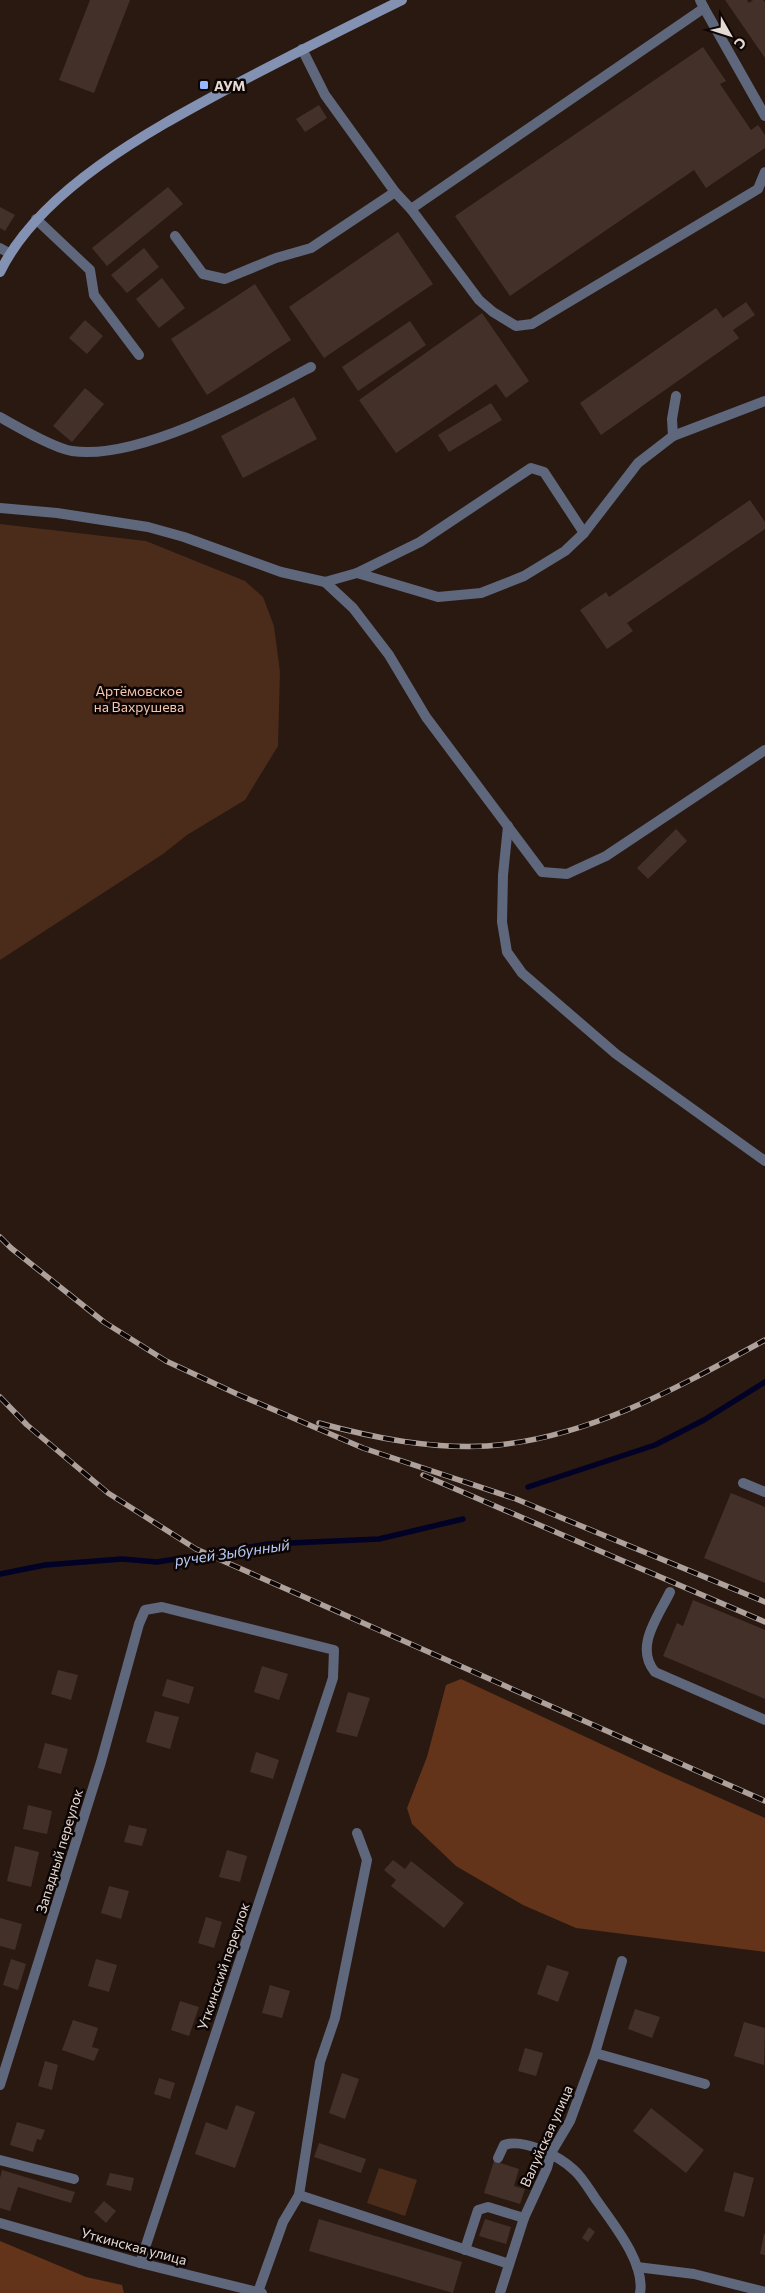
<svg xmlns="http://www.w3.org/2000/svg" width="765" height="2293" viewBox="0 0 765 2293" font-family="Commissioner,sans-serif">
<rect width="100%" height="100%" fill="#291911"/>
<g fill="#4b2b1a">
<path d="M0,524L146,541L245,581L263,597L274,626L280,672L278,746L245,800L187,835L163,854L0,960Z"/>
<path d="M379,2168L417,2180L405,2216L367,2203Z"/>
</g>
<g fill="#63341a">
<path d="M461,1679L661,1772L765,1818V1952L576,1928L523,1905L456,1866L412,1824L407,1808L427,1757L446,1685Z"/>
<path d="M0,2241L86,2277L122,2285L124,2293H0Z"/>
</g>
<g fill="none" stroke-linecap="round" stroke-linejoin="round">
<g stroke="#010226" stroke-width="5.5">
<path d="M528,1487L655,1445L704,1420L765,1382"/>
<path d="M0,1574L45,1565L122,1559L157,1562L268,1544L379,1539L463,1519"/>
</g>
</g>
<g fill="#433129">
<path d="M90,0H130L94,93L59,80Z"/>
<path d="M725,0H747L749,3L753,0H763L765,2V58Z"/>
<path d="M703,47L726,81L720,84L751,130L758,125L765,135V148L706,188L694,170L510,296L455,216Z"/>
<path d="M319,105L327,118L305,132L296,119Z"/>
<path d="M168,187L183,204L107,266L92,248Z"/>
<path d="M0,207L15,215L5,231L0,228Z"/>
<path d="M398,232L433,284L324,358L289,307Z"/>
<path d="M144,248L159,267L127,293L111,275Z"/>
<path d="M162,278L185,308L159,328L136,299Z"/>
<path d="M255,284L291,340L207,395L171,339Z"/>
<path d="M746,302L755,315L733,330L739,338L601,435L580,403L716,308L723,318Z"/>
<path d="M482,313L529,381L506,398L496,384L396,453L359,400Z"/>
<path d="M85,320L103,336L87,354L69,338Z"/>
<path d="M410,321L426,345L358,391L342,367Z"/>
<path d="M85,388L104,404L72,442L53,426Z"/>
<path d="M294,397L317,439L243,478L221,436Z"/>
<path d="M491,403L502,420L449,452L438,435Z"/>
<path d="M750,500L765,522V529L627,623L633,631L607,649L580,610L606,592L609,597Z"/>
<path d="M676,829L687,841L648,879L637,868Z"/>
<path d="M731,1493L765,1507V1583L704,1558Z"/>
<path d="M693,1600L765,1630V1699L663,1656L677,1623L683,1626Z"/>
<path d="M262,1666L288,1674L279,1700L254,1692Z"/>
<path d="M58,1670L78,1675L71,1700L51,1694Z"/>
<path d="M167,1679L194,1687L189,1704L162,1696Z"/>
<path d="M348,1692L370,1698L357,1737L336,1732Z"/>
<path d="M155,1711L179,1717L170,1749L146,1742Z"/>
<path d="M45,1743L68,1749L61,1774L38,1768Z"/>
<path d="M256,1752L279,1760L273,1779L250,1772Z"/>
<path d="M28,1805L52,1811L47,1834L23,1829Z"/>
<path d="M129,1825L147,1829L142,1846L124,1842Z"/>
<path d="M15,1846L39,1852L31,1887L7,1881Z"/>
<path d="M227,1850L247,1856L240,1882L219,1877Z"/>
<path d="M393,1860L405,1869L411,1861L464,1903L444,1928L391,1886L396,1880L384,1870Z"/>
<path d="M109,1886L129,1891L121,1919L101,1913Z"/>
<path d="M206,1917L222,1922L214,1948L198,1943Z"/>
<path d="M0,1918L22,1924L15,1950L0,1946Z"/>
<path d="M11,1959L26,1964L18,1990L3,1985Z"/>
<path d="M96,1959L117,1965L109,1992L88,1986Z"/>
<path d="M547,1965L569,1972L558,2002L537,1994Z"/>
<path d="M270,1985L290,1991L282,2018L262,2013Z"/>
<path d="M180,2001L199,2007L189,2036L171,2030Z"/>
<path d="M635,2009L660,2017L652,2038L628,2029Z"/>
<path d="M73,2020L98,2028L92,2047L99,2049L94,2061L62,2050Z"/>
<path d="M744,2022L765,2028L764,2065L734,2056Z"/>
<path d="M525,2048L543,2053L536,2076L518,2071Z"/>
<path d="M45,2061L58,2065L52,2090L38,2086Z"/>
<path d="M342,2073L359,2079L345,2119L329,2113Z"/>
<path d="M159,2078L175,2083L170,2099L154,2094Z"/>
<path d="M236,2105L255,2112L235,2168L195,2154L206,2122L227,2130Z"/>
<path d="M651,2108L704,2150L686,2173L633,2131Z"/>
<path d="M17,2122L45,2130L41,2140L37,2139L33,2152L10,2145Z"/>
<path d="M319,2143L366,2159L361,2173L314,2157Z"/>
<path d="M494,2161L519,2169L514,2186L525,2189L520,2204L484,2193Z"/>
<path d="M2,2170L75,2192L71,2203L18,2187L10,2211L0,2208V2178Z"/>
<path d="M734,2172L754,2178L744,2217L724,2211Z"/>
<path d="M110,2173L134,2178L131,2191L106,2185Z"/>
<path d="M104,2201L116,2211L106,2223L94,2212Z"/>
<path d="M319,2219L462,2262L453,2293L309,2251Z"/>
<path d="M485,2219L511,2227L506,2244L479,2236Z"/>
<path d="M589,2227L595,2232L588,2242L582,2238Z"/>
<path d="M764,2234H765V2255L760,2254Z"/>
</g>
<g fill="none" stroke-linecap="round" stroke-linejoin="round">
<g stroke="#5e677c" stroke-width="10">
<path d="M704,8L765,116"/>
<path d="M302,49L325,95L395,192L411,209L479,300L493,312L516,326L532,324L758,189L765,172"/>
<path d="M411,209L704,8L700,0"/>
<path d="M36,219L90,270L94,295L139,355"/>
<path d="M175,236L203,274L225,279L276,258L311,248L395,192"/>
<path d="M0,248L9,253"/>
<path d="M0,417C18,427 53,448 72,451C138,461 253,398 311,367"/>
<path d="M673,436L765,401"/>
<path d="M0,508L57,513L148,527L184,537L281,572L325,582L357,573L438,597L481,593L524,576L565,551L584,533L638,463L673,436L672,419L676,396"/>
<path d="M357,573L420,542L531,468L544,472L584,533"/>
<path d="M325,582L353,608L389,655L426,717L542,872L567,874L606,856L765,750"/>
<path d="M508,826L503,875L502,922L507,952L522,973L616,1054L765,1161"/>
<path d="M743,1483L765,1492"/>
<path d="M670,1592C658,1617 634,1647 655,1672L765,1720"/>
<path d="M595,2053L705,2084"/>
<path d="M498,2158L504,2145C524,2138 559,2156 574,2170C582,2177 589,2189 595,2198C611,2221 646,2263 640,2293"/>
<path d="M0,2160L74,2179"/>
<path d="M299,2195L509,2264"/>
<path d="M465,2250L478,2210L488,2207L524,2218"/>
<path d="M637,2267L694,2274L765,2292"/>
<path d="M500,2293L524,2218L547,2168L551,2153L570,2121L595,2053L622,1961"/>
</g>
<g stroke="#5e677c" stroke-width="10">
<path d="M0,2085L101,1762L139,1624L145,1610L162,1607L334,1650L333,1678L140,2263"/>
<path d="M0,2223L140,2263L262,2293"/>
<path d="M258,2292L283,2222L299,2195L320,2062L335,2018L367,1860L357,1833"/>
</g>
<path stroke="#8391b3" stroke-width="10" d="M0,272C40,190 149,131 227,89C285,58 343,29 402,0"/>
<g stroke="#aea19b" stroke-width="5.5">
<g id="rail">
<path d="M0,1237L11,1248L104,1322L166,1361L237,1394L363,1448L516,1499L765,1602"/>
<path d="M0,1397L27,1425L108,1493L196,1549L765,1801"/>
<path d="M319,1423C374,1438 430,1449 487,1446C587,1439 679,1387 765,1340"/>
<path d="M423,1475L765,1622"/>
</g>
</g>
<use href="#rail" stroke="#0d0604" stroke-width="4" stroke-dasharray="11" stroke-linecap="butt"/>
</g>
<rect fill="#98b6fd" stroke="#0d0604" stroke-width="2" x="199" y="80" width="10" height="10" rx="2.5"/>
<g text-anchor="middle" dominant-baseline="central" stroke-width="5" stroke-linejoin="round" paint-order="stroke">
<g font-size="14" font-weight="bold" fill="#e5d9d4" stroke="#0d0604" text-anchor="start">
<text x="214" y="85">АУМ</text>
</g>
<g font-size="14" fill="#f6c6ae" stroke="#0d0604">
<text x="139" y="690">Артёмовское<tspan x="139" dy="16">на Вахрушева</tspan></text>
</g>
<g font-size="14" fill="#e5d9d4" stroke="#0d0604">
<text transform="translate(59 1851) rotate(-73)">Западный переулок</text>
<text transform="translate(223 1966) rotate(-71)">Уткинский переулок</text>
<text transform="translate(546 2136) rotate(-66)">Валуйская улица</text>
<text transform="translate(134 2246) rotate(15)">Уткинская улица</text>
</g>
<g font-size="15" font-style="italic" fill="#b8cbf7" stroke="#0d0604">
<text transform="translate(232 1552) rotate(-8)">ручей Зыбунный</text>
</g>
</g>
<g transform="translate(730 35) rotate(129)" stroke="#0d0604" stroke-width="4" paint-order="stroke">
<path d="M0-4L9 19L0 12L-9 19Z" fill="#e5d9d4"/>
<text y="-8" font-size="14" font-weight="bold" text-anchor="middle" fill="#e5d9d4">С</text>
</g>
</svg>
